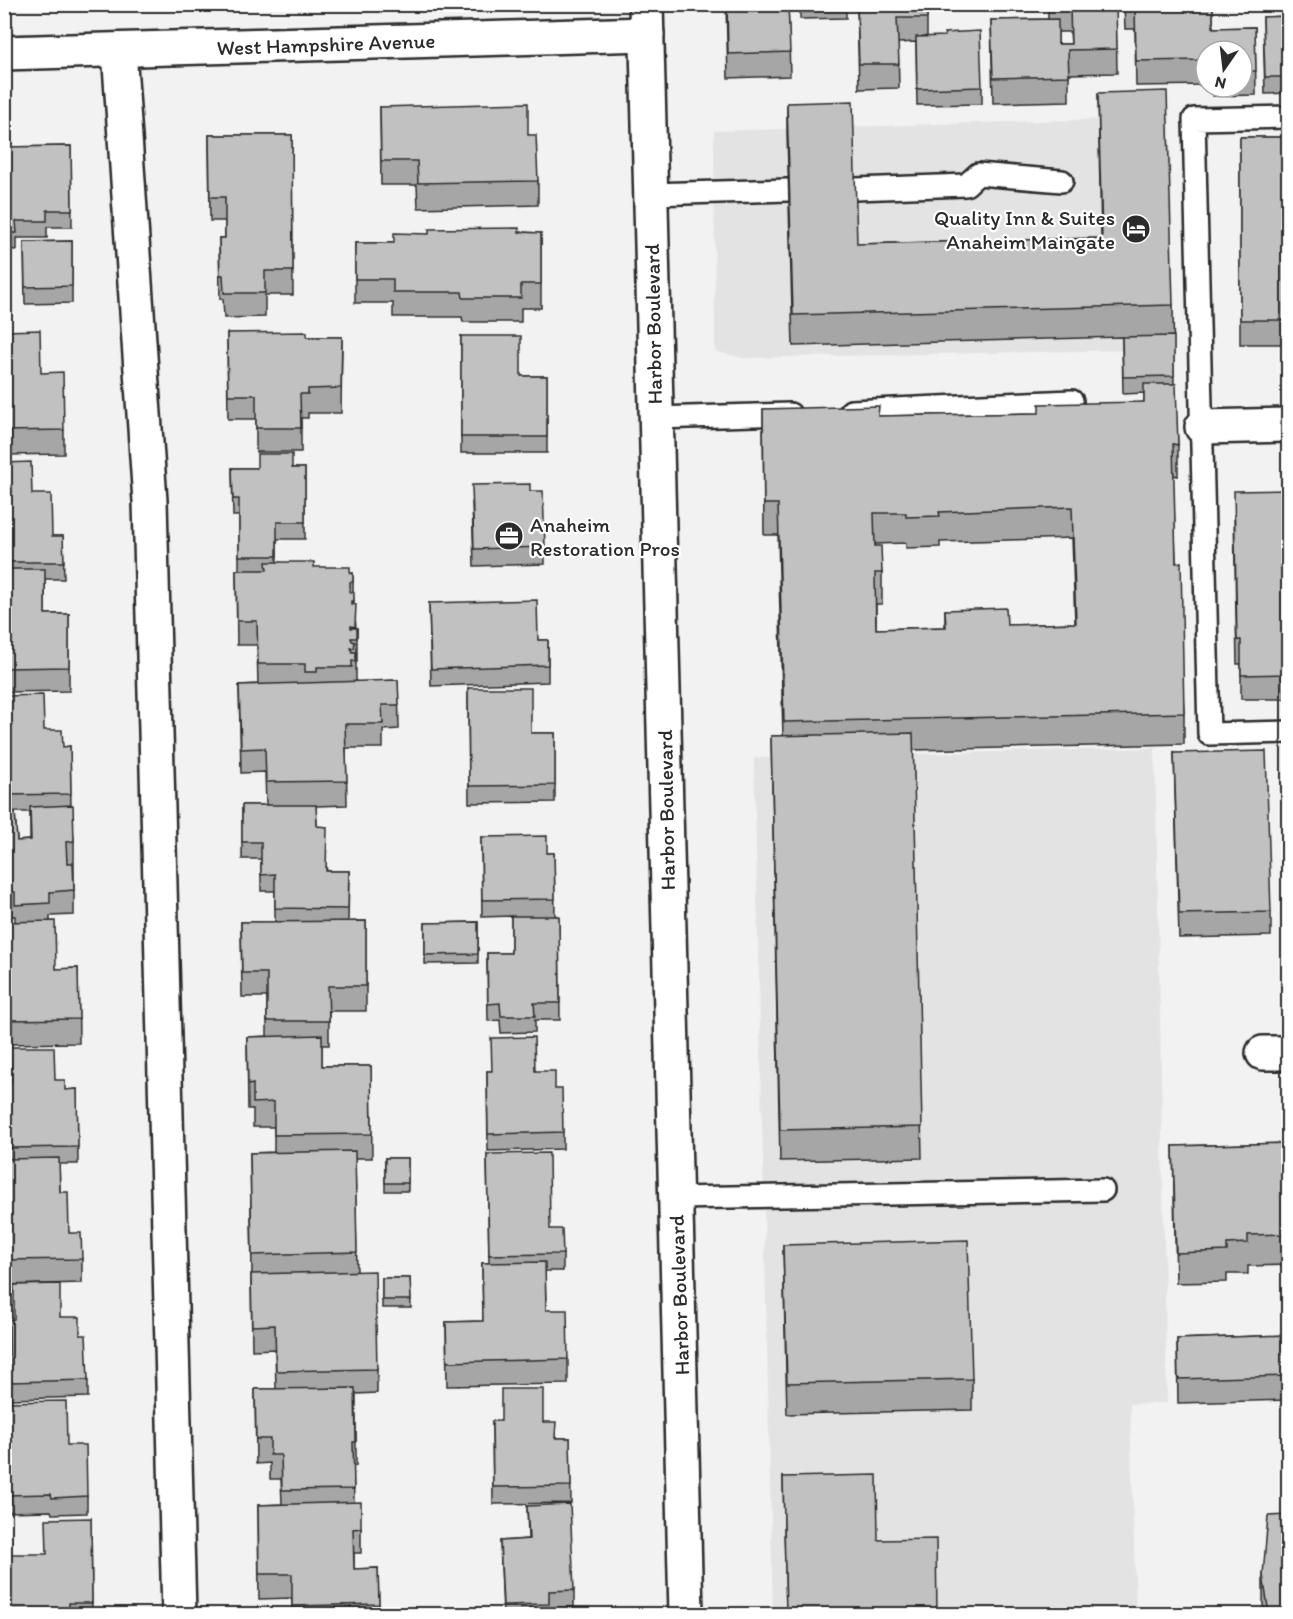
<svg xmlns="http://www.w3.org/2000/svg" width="1293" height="1619" viewBox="0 0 1293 1619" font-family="Itim,sans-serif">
<rect width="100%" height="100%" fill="#f2f2f2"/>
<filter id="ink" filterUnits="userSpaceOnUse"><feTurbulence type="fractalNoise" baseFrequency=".0167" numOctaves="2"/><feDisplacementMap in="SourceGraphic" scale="12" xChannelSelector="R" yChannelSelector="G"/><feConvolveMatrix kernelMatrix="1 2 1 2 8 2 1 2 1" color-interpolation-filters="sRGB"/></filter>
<g filter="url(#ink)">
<g fill="#e3e3e3">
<path d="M1170,117L1175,349L742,358L715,351L714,131Z"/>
<path d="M1155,748L1167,1403L1130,1404L1136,1614H773L754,758Z"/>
</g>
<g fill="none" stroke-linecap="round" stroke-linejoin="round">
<g stroke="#2b2b2b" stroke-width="26">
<g id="lane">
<path d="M1288,117L1194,119L1209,734L1288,732"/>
<path d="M855,189L966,185L978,174L1062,181"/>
<path d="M650,194L788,190"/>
<path d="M851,411L1072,401"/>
<path d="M656,418L790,414"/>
<path d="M676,1198L1103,1190"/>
</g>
</g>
<g stroke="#2b2b2b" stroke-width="38">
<g id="street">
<path d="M119,50L150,501L179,1614"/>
<path d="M4,53L647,34"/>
<path d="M1202,427L1288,425"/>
<path d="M1263,1053H1288"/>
</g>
</g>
<g stroke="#2b2b2b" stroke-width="38">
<path id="primary" d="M646,4L686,1614"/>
</g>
<use href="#lane" stroke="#fff" stroke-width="21"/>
<use href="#street" stroke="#fff" stroke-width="33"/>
<use href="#primary" stroke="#fff" stroke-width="33"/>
</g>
<g fill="#a6a6a6" stroke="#2b2b2b" stroke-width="1.5" fill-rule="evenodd">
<path d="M726,4H788L790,76L728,78Z"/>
<path d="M800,4H846V18L800,19Z"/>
<path d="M857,4H927V37L982,87V104L917,105L916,42L898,43L899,88L859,89Z"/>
<path d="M1048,4H1116L1117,73L1069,74V101L993,103L991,20L1048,19ZM1058,32H1070L1071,44H1058Z"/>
<path d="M1124,4H1213V28L1255,27L1256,95L1213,96V87H1242V51H1206V85L1136,86L1135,29H1125Z"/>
<path d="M1288,16V93L1265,94L1263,17Z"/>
<path d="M1098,93L1173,305L1174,384L1178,445V476L1173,475L1176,563L1184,713V744L913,750L922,1158L780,1161L771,736H783L778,535H764L763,409L879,416L1039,413L1144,402V393L1123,394L1122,337L793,346L787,133V103L857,244L1101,238ZM1072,538L1075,623L1007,625L945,610V627L876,629V604H882V573L875,544L906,543V548L940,547V542Z"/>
<path d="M380,107L528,135L538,181V205L418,208L417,185H381Z"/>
<path d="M209,135H292L293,295H265V317L224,318L223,299H220L219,238H225V221H210Z"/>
<rect x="1240" y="137" width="48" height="207"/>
<path d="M71,146L72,227H47V238H17V250L4,249V147Z"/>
<path d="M519,232L541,233V308H521V322H463L462,317H393V303H355V243H394L429,234Z"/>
<path d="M72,241V303L25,304L24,242Z"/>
<path d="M4,331L41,373L64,430V454L4,455Z"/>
<path d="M227,333L307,337H342L341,413H308V418H301V452H256V419H228Z"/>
<path d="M461,336L521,376H547V453H461Z"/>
<path d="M4,463L32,494L52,536H63L64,579H45V614H69V691L4,692Z"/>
<path d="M232,468H305V539H277V562L350,573H353V592L356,628H357V662H356V682L398,680L399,729L383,730V748H346L347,805L316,806L317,826L327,871H349L348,922L366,921V1011H329V1045H322V1066H371L372,1158H355L357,1272L377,1369V1393L356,1394V1466H353L354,1502L361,1528V1553H354V1569L378,1568L379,1614H292V1598L259,1599L258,1505L282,1504L281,1479H270V1463L256,1464L255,1389H276L275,1349L252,1350L251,1274H252L250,1153L274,1152V1127H253V1109H248L247,1037L267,1036V997H242L241,922H275V891H261V859H242V805H266L265,772L241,773L239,685L258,684L257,645H237L236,570H239V516H233Z"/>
<path d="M1288,490V699H1241V664H1237L1234,515Z"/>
<path d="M530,491L545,547V564L474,566L472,502Z"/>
<path d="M429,603L538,640H548V682L431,686Z"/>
<path d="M468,688L531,733H555V802L469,803Z"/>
<path d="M4,696L63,747L70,746L71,805L74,841V915L50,916V921L56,969L78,968L79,1043L4,1044V922H15V916H4ZM15,812H30V840L17,841Z"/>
<path d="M1174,753L1271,912V936L1179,938Z"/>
<path d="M481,837L547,853H554L555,916H559L560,1020H535V1032L501,1033L500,1020L488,1021L487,953H511V916L482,917Z"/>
<path d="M478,922V963L425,964V923Z"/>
<path d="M487,1071H535L555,1089L563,1132V1149L488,1151Z"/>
<path d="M55,1080L65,1090L77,1089L78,1164H59L60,1192L69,1233L82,1259V1283L4,1285V1194H6L7,1159V1146H4V1102Z"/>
<path d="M1288,1143V1265L1248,1266V1274H1227V1282L1176,1283L1173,1146Z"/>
<path d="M487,1154L550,1229L563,1254V1271H545L546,1310L568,1359V1384L447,1386L446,1322L483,1321L482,1263H489Z"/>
<rect x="385" y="1158" width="23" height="33"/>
<path d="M783,1245L972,1379V1410L787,1414Z"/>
<path d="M382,1278H410L411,1308H382Z"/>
<path d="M60,1317L80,1335L88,1380V1397L10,1399L9,1320Z"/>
<path d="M1288,1335V1400L1178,1403L1177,1339Z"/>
<path d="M4,1402L67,1445L87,1496V1513L52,1514L51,1511L5,1512Z"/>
<path d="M492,1421L543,1422L556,1438H570L571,1503L493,1504Z"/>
<path d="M783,1477L878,1540L937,1614H786Z"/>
<path d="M527,1506L574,1590V1607L549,1608V1614H503L500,1541L528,1539Z"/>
<path d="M91,1518L92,1614H4L47,1554Z"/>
<path d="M1263,1575L1288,1614H1265L1263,1606Z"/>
</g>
<g fill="#c1c1c1" stroke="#2b2b2b" stroke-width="1.5" fill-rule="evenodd">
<path d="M727,4H788L790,52L728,54Z"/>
<path d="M857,4H927V18H897L899,64H859Z"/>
<path d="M1049,4H1116L1117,49L1068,50L1069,76L993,78L991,20L1058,19V44H1071L1070,8H1049Z"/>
<path d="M1125,4H1213V28L1255,27L1256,71H1242V51H1206V60L1136,61L1135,5Z"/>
<path d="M1288,16V77H1265L1263,17Z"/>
<path d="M980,31L982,87L917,89L916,37L945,36L944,33Z"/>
<path d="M1167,91L1173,305L793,315L787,103L853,101L857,244L1102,238L1098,93Z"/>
<path d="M528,103V135H536L538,181L418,183L417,161H381L380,107Z"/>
<path d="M209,135H292L293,271H265V293H224L223,275H220L219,238H225V197H210Z"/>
<rect x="1240" y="137" width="48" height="183"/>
<path d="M71,146L72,210H47V221H16L17,233H4V147Z"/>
<path d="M519,228V232L541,233V284H521V298H463L462,292H393V279H355V243H394V233L429,234V229Z"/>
<path d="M72,241V286L25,287L24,242Z"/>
<path d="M40,330L41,373L63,372L64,430L4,431V331Z"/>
<path d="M307,332V337H342L341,388L308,389V394H300L301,428H256V395H228L227,333Z"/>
<path d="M461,336H521V376H547V437H461Z"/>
<path d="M1174,336V376L1123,377L1122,337Z"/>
<path d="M1144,384H1176L1178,445L1173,444L1176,563L1181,562L1184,713L784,722L778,504H764L763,409L879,406L878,416L1039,413V404L1144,402ZM1072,507L1076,623L1007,625L1006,608L945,610L946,627L876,629L875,573H882L881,546H875L874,513H906V517L940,516L939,512Z"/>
<path d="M257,454H292V468H305V522H277V556H239V499H233L232,468H257Z"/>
<path d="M31,462L32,494H51L52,536H63L64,562H4V463Z"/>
<path d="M530,484V491H543L545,547L474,549L472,485Z"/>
<path d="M1288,490V674L1241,675V640H1237L1234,491Z"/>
<path d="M266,562H314V567H350V573H353V582H350V592H354V601H351V605L356,604L355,627L351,626V628H357V638H351L352,641L355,642L354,648H351L352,652H356V661H352V667H317V672H305V664H258L257,621H237L236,570H267Z"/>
<path d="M4,569H45V614H69V667L4,668Z"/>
<path d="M537,600L538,640H548V665L431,669L429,603Z"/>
<path d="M398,680L399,705H382L383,724H345L347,781L266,782L265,748L241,749L239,685Z"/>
<path d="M468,688H531V733H555V785L469,786Z"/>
<path d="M43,695L44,730H62L63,747L70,746L71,794L4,795V696Z"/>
<path d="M913,733L922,1127L780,1130L771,736Z"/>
<path d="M1266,751L1271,912L1179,914L1174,753Z"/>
<path d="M73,805L74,841L66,842L67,863H73L74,890L50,892V903L15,905V892H4V812H15L17,841L31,840L30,807Z"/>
<path d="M242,805H316L317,826L327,827L326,871H349L348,909L275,908V874L261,875V842H242Z"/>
<path d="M547,836V853H554L555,899L482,900L481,837Z"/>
<path d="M511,916H559L560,1003H534L535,1016H501L500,1003L488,1004L487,953H511Z"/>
<path d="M55,921L56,969L78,968L79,1019L4,1020V922Z"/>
<path d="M366,921V986H328L329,1021H267V973H242L241,922Z"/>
<path d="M478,922V954L425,955V923Z"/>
<path d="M322,1035V1066H371L372,1134L274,1135V1102L253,1103V1084L248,1085L247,1037Z"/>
<path d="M534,1037L535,1071H555V1089H562L563,1132L488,1134L487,1071H492L491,1038Z"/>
<path d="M10,1047H54L55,1080H65V1090L77,1089L78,1147L7,1148V1129H4V1102H6L5,1082H11Z"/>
<path d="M1288,1143V1234L1248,1235V1243L1227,1244V1251L1176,1253L1173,1146Z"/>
<path d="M355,1151L357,1252L252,1255L250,1153Z"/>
<path d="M549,1153L550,1229H562L563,1254L489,1255L487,1154Z"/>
<path d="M59,1158L60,1192H68L69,1233H81L82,1259L4,1260V1194H6V1159Z"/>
<rect x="385" y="1158" width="23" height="25"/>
<path d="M968,1240L972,1379L787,1383L783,1245Z"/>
<path d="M545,1262L546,1310H567L568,1359L447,1362L446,1322L483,1321L482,1263Z"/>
<path d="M375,1271L377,1369L276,1371L275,1325L252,1326L251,1274Z"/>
<path d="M382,1278H410L411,1300H382Z"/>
<path d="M60,1284V1317H80V1335H86L88,1380L10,1382L9,1320L14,1319V1285Z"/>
<path d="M1288,1335V1376L1178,1379L1177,1339Z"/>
<path d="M355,1388L356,1442H353L354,1489L282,1490L281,1455H270V1439H256L255,1389Z"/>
<path d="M501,1389H543V1422H556L555,1438H570L571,1486L493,1487L492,1421H501Z"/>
<path d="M66,1401L67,1445H86L87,1496L52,1498L51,1494L5,1495L4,1402Z"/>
<path d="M877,1475L878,1540L936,1539L937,1614H786L783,1477Z"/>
<path d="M361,1502V1528L353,1529L354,1569L378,1568L379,1604L292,1606V1574H259L258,1505Z"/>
<path d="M570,1504L574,1590L549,1591V1604L503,1605L500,1541L529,1539L527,1506Z"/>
<path d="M1288,1515V1614H1269L1263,1575L1268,1516Z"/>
<path d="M91,1518L92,1603H69V1614H4V1554H47L46,1519Z"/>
</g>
</g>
<defs>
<g id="hotel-disc" transform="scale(1.5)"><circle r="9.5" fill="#2b2b2b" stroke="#fff"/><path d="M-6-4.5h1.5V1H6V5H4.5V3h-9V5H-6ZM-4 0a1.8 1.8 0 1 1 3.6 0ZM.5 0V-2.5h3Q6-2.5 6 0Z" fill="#fff"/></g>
<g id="office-disc" transform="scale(1.5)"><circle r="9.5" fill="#2b2b2b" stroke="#fff"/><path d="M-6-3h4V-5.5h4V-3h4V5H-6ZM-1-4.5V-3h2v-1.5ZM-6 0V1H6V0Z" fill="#fff"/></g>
</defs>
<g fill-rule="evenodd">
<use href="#hotel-disc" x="1136" y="229"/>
<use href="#office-disc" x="509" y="536"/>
</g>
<g text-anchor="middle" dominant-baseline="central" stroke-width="4.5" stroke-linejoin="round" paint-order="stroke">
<g font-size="21" fill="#2b2b2b" stroke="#fff">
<text transform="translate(326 44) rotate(-2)">West Hampshire Avenue</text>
<text transform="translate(653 324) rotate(-91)">Harbor Boulevard</text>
<text transform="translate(666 810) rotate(-91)">Harbor Boulevard</text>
<text transform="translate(679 1295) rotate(-92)">Harbor Boulevard</text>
</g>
<g font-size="21" fill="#2b2b2b" stroke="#fff" text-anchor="end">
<text x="1115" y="217">Quality Inn &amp; Suites<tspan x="1115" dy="24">Anaheim Maingate</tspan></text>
<text x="530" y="524" text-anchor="start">Anaheim<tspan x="530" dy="24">Restoration Pros</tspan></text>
</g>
</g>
<rect width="1293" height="1619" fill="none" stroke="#fff" stroke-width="24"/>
<rect x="12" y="12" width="1269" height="1595" fill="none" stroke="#2b2b2b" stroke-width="2" filter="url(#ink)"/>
<g transform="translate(1224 69) rotate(194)"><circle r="28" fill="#ffffff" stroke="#aaaaaa" stroke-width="1.5"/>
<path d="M0-4.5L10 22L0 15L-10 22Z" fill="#2b2b2b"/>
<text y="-9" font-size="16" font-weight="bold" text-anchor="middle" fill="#2b2b2b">N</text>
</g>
</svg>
